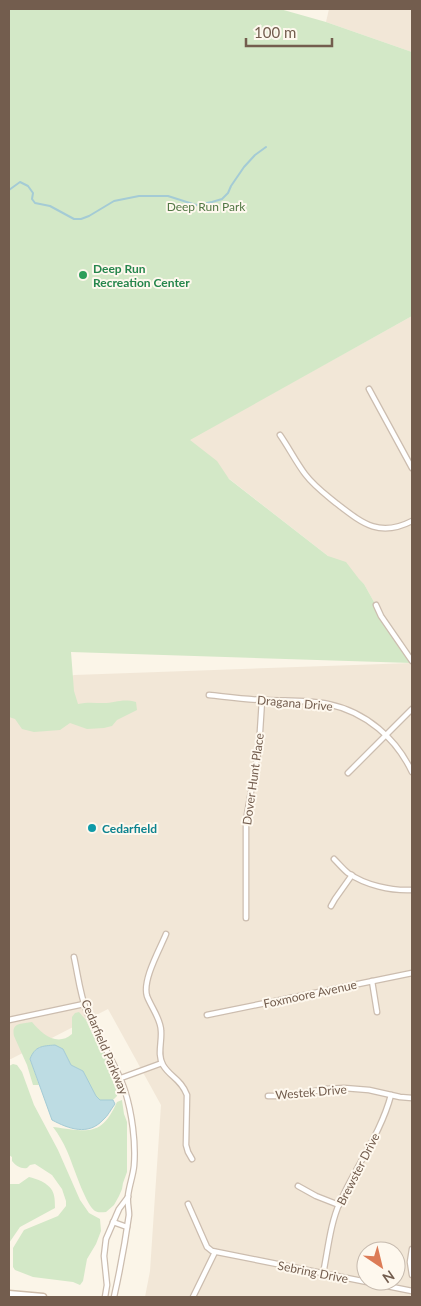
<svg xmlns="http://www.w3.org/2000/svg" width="421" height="1306" viewBox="0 0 421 1306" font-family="Lato,sans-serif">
<rect width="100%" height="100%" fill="#fbf5e8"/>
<g fill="#f2e7d7" fill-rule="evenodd">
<path d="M329,9H412V52L326,22Z"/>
<path d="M412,316V662L398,645L364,584L183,443Z"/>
<path d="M412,663V1297H145L150,1271L161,1105L108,1009L11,1059H9V698L74,675ZM366,1251H396V1281H366Z"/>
</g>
<g fill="#d3e8c7">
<path d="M9,9H280L326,22L412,52V316L190,440L217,461L229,479L328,556L346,562L359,579L364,584L398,645L412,663L71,652L74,691L78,704C87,702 94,703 103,703C116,703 122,698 136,702L137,710L117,720L112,726L104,728L87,729L70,723L60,730L34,732L22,729L15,719L9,717Z"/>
<path d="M79,1012L86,1020L92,1033L104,1052L113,1082L117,1091V1096L113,1100H100L96,1096L83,1071L71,1065L63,1049C48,1047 37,1041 30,1059L39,1085H33L27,1065L14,1036C11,1022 22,1024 32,1022C42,1034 57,1047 72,1034V1017L75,1013Z"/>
<path d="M13,1064L17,1065L22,1072L34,1105L58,1150L80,1200L89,1213L100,1219L101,1231L96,1244L87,1259L83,1281L80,1285L73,1282L33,1277L15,1270L13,1267V1248L24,1230L58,1216L66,1206V1201L62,1189L52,1175L35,1164L30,1165L27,1168C21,1169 16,1166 12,1161V1157L9,1155V1066Z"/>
<path d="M122,1100L124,1114L127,1122V1172L123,1183L122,1189L119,1196L114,1205L106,1212C103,1212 98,1213 95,1211C85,1204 73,1164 67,1151C63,1142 59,1135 53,1127C87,1131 101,1138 117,1102Z"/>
<path d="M29,1177C33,1178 37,1179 41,1181C54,1188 55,1194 55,1208L20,1227L9,1243V1184H19Z"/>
</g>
<path fill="#bddce3" stroke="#a4cbd5" d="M55,1045L63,1049L71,1065L83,1071L96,1096L100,1100H113L115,1104C111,1109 108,1116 103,1120C88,1136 69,1129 52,1120L30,1059C35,1046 42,1046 55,1045Z"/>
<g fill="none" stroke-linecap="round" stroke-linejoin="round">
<path stroke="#a4cbd5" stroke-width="2" d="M9,190L20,182L28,186L33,193L32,199L35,203L50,206L74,219H81L89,216L114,201L139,196H168L196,205L212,202L222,199L228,193L231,186L244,167L255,155L266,147"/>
<g stroke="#ccbdaf" stroke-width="7">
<g id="street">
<path d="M369,389L412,468"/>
<path d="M280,435C289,448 296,462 305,474C314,486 325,494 336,503C362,523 379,538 412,521"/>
<path d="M376,605L381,616L412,661"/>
<path d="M209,695C228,697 248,700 267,700C287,701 309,700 328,704C366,712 396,738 412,772"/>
<path d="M348,773L412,709"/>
<path d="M334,859C339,864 343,869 348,873C365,885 391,891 412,890"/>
<path d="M331,906L335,899L352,875"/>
<path d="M246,918V820L259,747L262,700"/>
<path d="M166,934C160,949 142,980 147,996C151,1007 161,1019 161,1031C162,1042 157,1055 163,1065C170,1077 181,1079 187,1095L186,1145L188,1152L192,1159"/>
<path d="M74,957C78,975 80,995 87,1012C98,1039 116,1063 125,1091C132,1113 136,1143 134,1166C133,1176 129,1186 128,1196C127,1202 129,1209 129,1215C125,1243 120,1270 114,1297"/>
<path d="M372,981L377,1012"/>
<path d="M207,1015L412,973"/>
<path d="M9,1020L84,1004"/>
<path d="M121,1078L162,1063"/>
<path d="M268,1096H287L326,1089L344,1088L369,1090L400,1097L412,1098"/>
<path d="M298,1186L316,1196L339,1205"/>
<path d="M188,1204L207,1247L212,1251L412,1291"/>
<path d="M113,1222L127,1227"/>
<path d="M412,1249L410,1262L412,1275"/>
<path d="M323,1274C328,1250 330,1224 340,1202C356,1166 381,1133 391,1095"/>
<path d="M105,1297L107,1285L104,1256L106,1239L119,1209L128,1197"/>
<path d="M193,1297L215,1252"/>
</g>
</g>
<g stroke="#cfbeac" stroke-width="9">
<path id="secondary" d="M9,1294L43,1297"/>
</g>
<use href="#street" stroke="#fff" stroke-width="4.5"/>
<use href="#secondary" stroke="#fff" stroke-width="6"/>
</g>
<circle fill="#2e9e5b" stroke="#fef8ee" stroke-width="2" cx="83" cy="275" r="5"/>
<circle fill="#0f9aa8" stroke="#fef8ee" stroke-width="2" cx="92" cy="828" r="5"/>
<g text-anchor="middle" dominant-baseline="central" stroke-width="4" stroke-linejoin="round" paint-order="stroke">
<g font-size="12" fill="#537846" stroke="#fef8ee">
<text x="206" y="206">Deep Run Park</text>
</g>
<g font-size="12" font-weight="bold" fill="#27864d" stroke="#fef8ee" text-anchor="start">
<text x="93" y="268">Deep Run<tspan x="93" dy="14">Recreation Center</tspan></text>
</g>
<g font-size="12" fill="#735d4e" stroke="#fef8ee">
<text transform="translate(295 703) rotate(5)">Dragana Drive</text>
<text transform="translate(253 779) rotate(-82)">Dover Hunt Place</text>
<text transform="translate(310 994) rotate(-12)">Foxmoore Avenue</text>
<text transform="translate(105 1047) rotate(67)">Cedarfield Parkway</text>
<text transform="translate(311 1092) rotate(-5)">Westek Drive</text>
<text transform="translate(358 1169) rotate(-63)">Brewster Drive</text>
<text transform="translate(313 1272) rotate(11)">Sebring Drive</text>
</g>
<g font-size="12" font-weight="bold" fill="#0d838f" stroke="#fef8ee" text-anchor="start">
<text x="102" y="828">Cedarfield</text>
</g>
</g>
<rect width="421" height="1306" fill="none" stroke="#735d4e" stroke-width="20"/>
<g transform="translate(381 1266) rotate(145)"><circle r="24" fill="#fef8ee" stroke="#c6baae"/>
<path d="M0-4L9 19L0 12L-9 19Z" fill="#dc7b56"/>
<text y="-8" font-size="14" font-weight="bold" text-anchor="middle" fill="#735d4e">N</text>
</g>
<path d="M246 38v8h86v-8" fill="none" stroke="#735d4e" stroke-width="2.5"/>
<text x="254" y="38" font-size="15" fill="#735d4e" stroke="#fef8ee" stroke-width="4" paint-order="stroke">100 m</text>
</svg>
